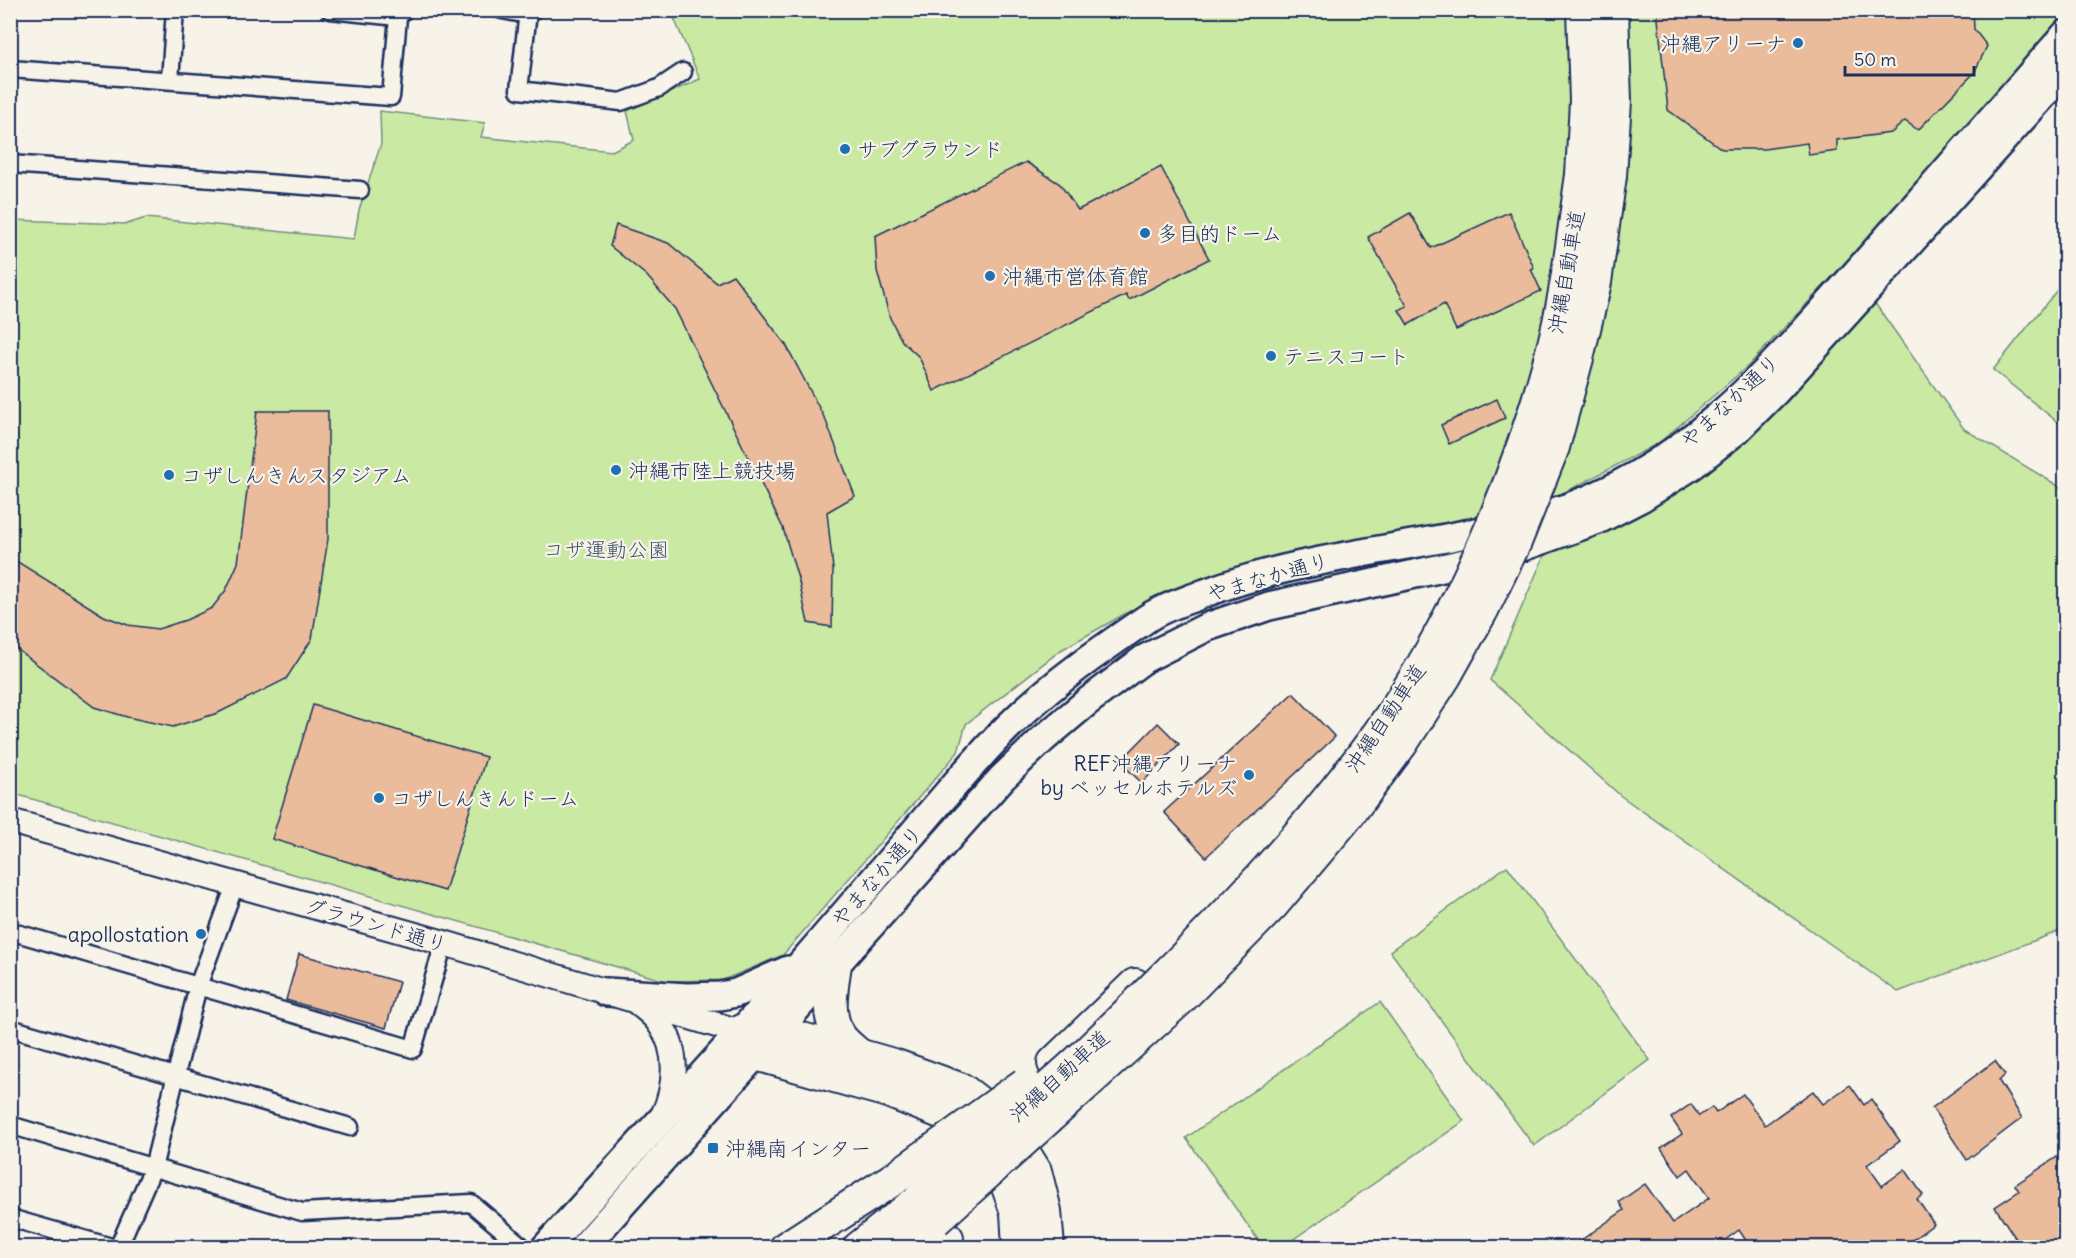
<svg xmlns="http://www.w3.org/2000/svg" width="2076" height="1258" viewBox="0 0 2076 1258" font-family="Delius,'Klee One',sans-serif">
<rect width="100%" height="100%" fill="#f7f3e8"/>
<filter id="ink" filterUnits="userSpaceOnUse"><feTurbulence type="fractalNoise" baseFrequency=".0167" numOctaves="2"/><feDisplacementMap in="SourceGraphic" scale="12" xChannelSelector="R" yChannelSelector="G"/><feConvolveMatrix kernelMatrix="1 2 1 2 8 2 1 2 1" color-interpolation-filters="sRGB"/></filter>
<g filter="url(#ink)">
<g fill="#caeaa3" stroke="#728c80" stroke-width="1.5">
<path d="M671,11H2057L2060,24L1847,261L1749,365L1659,443L1554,498L1447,526L1233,572L1151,599L1061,650L966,724L958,752L783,955L723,980L666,981L11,793V220L127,224L146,218L354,239L359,210L381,144L380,111L485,123L481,137L612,151L634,140L627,111L700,79Z"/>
<path d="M2065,280V428L1993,370Z"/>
<path d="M1874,302L1964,429L2065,490V929L1898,992L1621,796L1490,680L1544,556L1658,505L1777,403Z"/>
<path d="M1507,866L1650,1060L1534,1146L1390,951Z"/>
<path d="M1380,1002L1464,1121L1282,1247H1263L1186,1138Z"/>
</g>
<g fill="#ebbc9b" stroke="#1b2f5e" stroke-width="1.5">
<path d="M1657,10H1973L1974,29L1987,46L1974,73L1918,130L1905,121L1891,133L1837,140V151L1809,155L1807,143L1764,149H1722L1668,110Z"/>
<path d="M1026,162L1060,184L1078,210L1161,167L1209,259L1129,300L1126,295L934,391L919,357L902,341L890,318L877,271L875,236Z"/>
<path d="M1509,212L1534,268L1531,269L1541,291L1456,330L1444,304L1408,325L1399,310L1407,306L1368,237L1410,213L1431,248Z"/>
<path d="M616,225L668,243L717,283L733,275L786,345L826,421L855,496L827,512L833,569L832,627L808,623L799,582L783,528L675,309L647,276L610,246Z"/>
<path d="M1497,399L1505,418L1449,444L1441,425Z"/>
<path d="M257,411H328V539L312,639L286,679L218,713L173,727L127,717L94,707L10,644V557L104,616L128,625L158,629L186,620L212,608L226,590L238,563Z"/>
<path d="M1293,693L1335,737L1206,857L1164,812Z"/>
<path d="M313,705L486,757L445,891L272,839Z"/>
<path d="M1158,723L1179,744L1142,783L1120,762Z"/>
<path d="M299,954L399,982L386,1028L286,1000Z"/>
<path d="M1995,1061L2005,1075L1999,1081L2022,1118L1967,1160L1932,1108Z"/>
<path d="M1850,1085L1864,1105L1871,1099L1900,1141L1867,1165L1882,1186L1905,1169L1923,1195L1917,1199L1934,1224L1901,1248H1751L1739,1230L1714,1248H1570L1624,1210L1619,1202L1645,1184L1673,1223L1709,1198L1689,1169L1680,1176L1661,1148L1682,1134L1671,1118L1691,1104L1699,1116L1712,1107L1716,1113L1743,1094L1765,1125L1813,1091L1823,1104Z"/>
<path d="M2066,1151V1248H2022L1995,1207L2019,1191L2015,1185Z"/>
</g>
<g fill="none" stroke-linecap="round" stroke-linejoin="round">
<g stroke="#1b2f5e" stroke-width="21">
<g id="street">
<path d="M330,10L398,17"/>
<path d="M502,10L523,14L533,10"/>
<path d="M528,12L519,90L621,102L659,88L683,72"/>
<path d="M10,69L391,97L398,17L404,10"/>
<path d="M170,80L175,10"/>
<path d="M10,164L360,190"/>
<path d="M10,931L413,1049L444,943"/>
<path d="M10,1028L350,1127"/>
<path d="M10,1125L302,1212L471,1203L524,1248"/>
<path d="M10,1218L115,1248"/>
<path d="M118,1248L153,1168L198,986L235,885"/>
</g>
</g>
<g stroke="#1b2f5e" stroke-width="28">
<g id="secondary">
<path d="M10,821L444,943L740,1032"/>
<path d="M638,1003C645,1009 654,1015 659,1023C680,1050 676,1087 663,1116"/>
</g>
</g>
<g stroke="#1b2f5e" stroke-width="32">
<g id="primary">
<path d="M606,992L687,997L720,996L736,993L788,970"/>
<path d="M545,1248C633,1150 722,1055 808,956C848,910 887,864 926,818C955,785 982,751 1014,721C1055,681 1102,649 1149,617C1166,606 1186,601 1205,593C1315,551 1435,548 1548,514C1692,470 1784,354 1880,246C1942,175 2004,105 2066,34"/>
<path d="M583,1248L1002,778L1043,739L1087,702L1144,659L1207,627L1269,606L1497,556L1598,520L1641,498L1693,465L1737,430L1776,391L2066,70"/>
</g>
</g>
<g stroke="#1b2f5e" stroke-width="36">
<g id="highway">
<path d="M1582,175L1586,101L1583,10"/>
<path d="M1610,176L1615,101L1612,10"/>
<path d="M835,964C832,988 825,1015 840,1037C845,1044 853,1050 860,1056"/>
<path d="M740,1032L774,1031L896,1066L962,1090L1005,1123L1035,1171L1045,1211L1048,1248"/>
<path d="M740,1032L756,1054L888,1091L943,1113L980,1140L1003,1173L1017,1212L1019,1248"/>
<path d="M1054,1063L1135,985"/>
<path d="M786,1248L895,1178"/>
<path d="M859,1248L919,1200"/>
<path d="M902,1248L935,1220"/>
<path d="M937,1248L947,1238"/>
</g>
</g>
<use href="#street" stroke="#f7f3e8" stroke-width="16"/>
<use href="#secondary" stroke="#f7f3e8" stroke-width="24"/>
<use href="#primary" stroke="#f7f3e8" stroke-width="27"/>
<use href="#highway" stroke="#f7f3e8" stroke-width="32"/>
<g stroke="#1b2f5e" stroke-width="36" stroke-linecap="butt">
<g id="highway-bridge">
<path d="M895,1178L1025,1084"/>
<path d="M919,1200C970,1156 1021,1113 1071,1068C1099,1042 1126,1015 1153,988C1234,909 1312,826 1379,733C1455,627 1517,482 1551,356C1567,297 1573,236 1582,175"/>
<path d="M935,1220L1180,999L1273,904L1348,815L1401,744L1445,676L1482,610L1515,542L1553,447L1577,358L1595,282L1610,176"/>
</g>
</g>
<use href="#highway-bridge" stroke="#f7f3e8" stroke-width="32"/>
</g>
</g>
<g fill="#1f6fb2" stroke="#f7f3e8" stroke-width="2">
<circle cx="1798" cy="43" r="6"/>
<circle cx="845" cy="149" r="6"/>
<circle cx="1145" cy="233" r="6"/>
<circle cx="990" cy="276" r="6"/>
<circle cx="1271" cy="356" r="6"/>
<circle cx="616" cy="470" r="6"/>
<circle cx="169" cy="475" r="6"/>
<circle cx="1249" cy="775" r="6"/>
<circle cx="379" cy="798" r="6"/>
<circle cx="201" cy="934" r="6"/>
<rect x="707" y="1142" width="12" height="12" rx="3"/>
</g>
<g text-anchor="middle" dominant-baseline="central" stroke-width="4.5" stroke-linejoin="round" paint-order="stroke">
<g font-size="21" fill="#1b2f5e" stroke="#f7f3e8" text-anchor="start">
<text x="1786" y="43" text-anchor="end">沖縄アリーナ</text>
<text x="857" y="149">サブグラウンド</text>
<text x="1157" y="233">多目的ドーム</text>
<text x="1002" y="276">沖縄市営体育館</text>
<text x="1283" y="356">テニスコート</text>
<text x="628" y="470">沖縄市陸上競技場</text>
<text x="181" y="475">コザしんきんスタジアム</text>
<text x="1237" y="763" text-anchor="end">REF沖縄アリーナ<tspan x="1237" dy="24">by ベッセルホテルズ</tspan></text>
<text x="391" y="798">コザしんきんドーム</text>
<text x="189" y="934" text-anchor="end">apollostation</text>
<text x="725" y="1148">沖縄南インター</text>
</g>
<g font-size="21" fill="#1b2f5e" stroke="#f7f3e8">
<text transform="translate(1566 272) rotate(-80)">沖縄自動車道</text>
<text transform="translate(1730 401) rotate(-43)">やまなか通り</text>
<text transform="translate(1268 577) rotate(-16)">やまなか通り</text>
<text transform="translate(1385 718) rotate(-56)">沖縄自動車道</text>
<text transform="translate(877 876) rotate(-49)">やまなか通り</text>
<text transform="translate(376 925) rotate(16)">グラウンド通り</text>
<text transform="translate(1059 1076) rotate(-42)">沖縄自動車道</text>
</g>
<g font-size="21" fill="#3e546c" stroke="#f7f3e8">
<text x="606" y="549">コザ運動公園</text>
</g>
</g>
<rect width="2076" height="1258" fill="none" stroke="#f7f3e8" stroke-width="36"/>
<rect x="18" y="18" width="2040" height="1222" fill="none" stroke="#1b2f5e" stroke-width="2" filter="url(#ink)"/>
<path d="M1845 66v9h129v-9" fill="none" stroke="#1b2f5e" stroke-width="3"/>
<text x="1854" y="66" font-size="18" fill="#1b2f5e" stroke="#f7f3e8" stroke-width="4.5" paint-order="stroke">50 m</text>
</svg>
